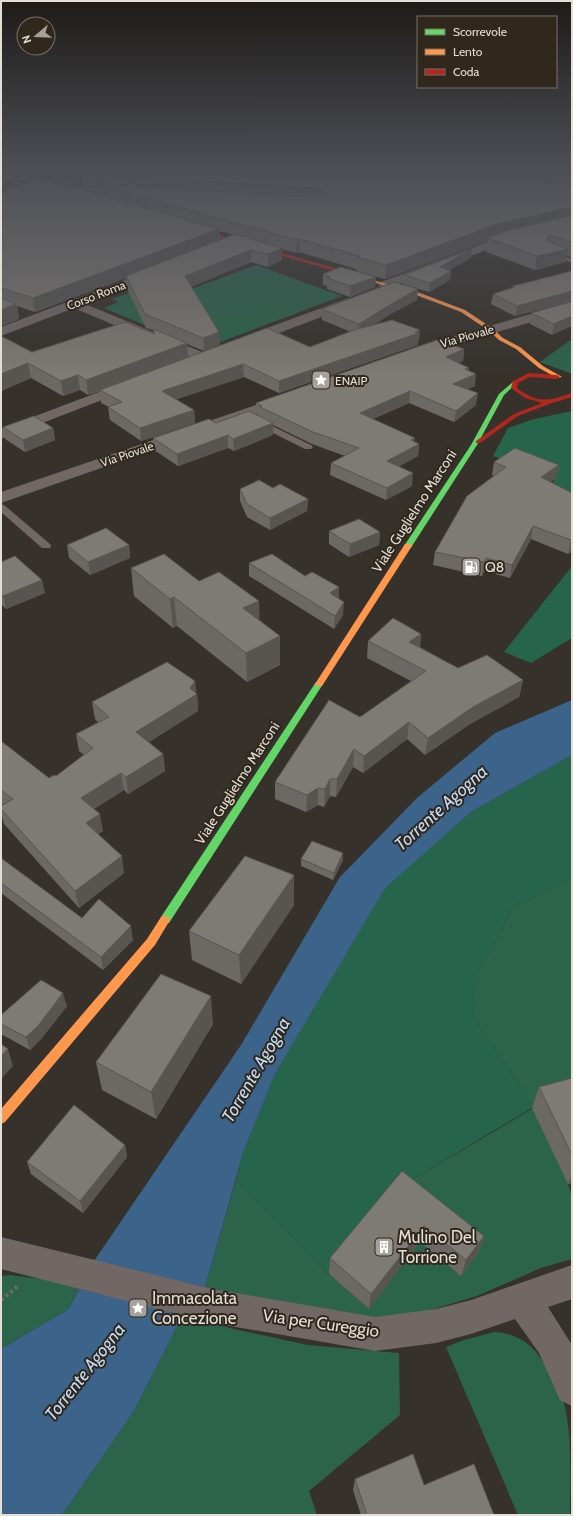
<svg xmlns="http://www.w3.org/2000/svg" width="573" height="1516" viewBox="0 0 573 1516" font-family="Cabin,sans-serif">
<rect width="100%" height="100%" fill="#36312b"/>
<g fill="#2b634b">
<path d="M256,265L342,296L202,349L104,308L119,302L112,299L161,282L186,291Z"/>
<path d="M572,339V374L540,362Z"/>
<path d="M572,878V1098L568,1184L572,1197V1259L541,1268L477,1296L394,1321L230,1297L205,1287L236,1179L329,1274L369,1309L420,1242L461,1275L399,1187L532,1109L519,1085L473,1017L474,980L514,906Z"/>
<path d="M10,1275L81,1284L69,1309L1,1349V1276Z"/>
<path d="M183,1315L234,1329L308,1345L399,1353L400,1415L309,1491L317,1515H62L134,1411Z"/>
<path d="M494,1332C519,1333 536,1347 548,1370C553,1378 559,1387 562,1397C573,1426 570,1482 570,1515H518L446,1347L464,1340Z"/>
</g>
<g fill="#26654c">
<path d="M572,411V513L551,502L554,478L493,456L508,428L534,419Z"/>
<path d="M572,566V638L531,663L504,652Z"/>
<path d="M572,755V878L514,906L474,980L473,1017L519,1085L532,1108L399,1187L329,1274L236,1179L243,1153L275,1074L385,887L471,812Z"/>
</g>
<g fill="#3c648b">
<path d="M572,700V755L471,812L385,888L275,1074L243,1153L205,1287L162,1277L161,1263L150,1259L136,1273L94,1261L241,1045L340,877L418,797L495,733Z"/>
<path d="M79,1289L183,1315L134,1411L62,1515H1V1349L69,1309Z"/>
</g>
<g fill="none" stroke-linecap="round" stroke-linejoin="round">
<path fill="#3c648b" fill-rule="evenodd" d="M181,1175L203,1184L212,1206L146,1352L122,1362L98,1352L88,1328L98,1304L159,1184Z"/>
<path stroke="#716a68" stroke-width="4" stroke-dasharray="3 3" stroke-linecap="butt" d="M1,1300L18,1286"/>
<g fill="#716866" fill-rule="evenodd">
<path d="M551,251L572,259V263L549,254L548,253Z"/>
<path d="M258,419L311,445L313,447L311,449H305L255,424L254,422Z"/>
<path d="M1,504L4,505L50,544L51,546L50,548H42L1,512Z"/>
</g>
<g fill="#716866" fill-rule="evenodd">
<path d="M83,187L124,189L129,192L124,195L83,193L71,196L66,193L67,191Z"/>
<path d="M572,220V226L504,243L389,288H381L379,285L381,282L496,239Z"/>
<path d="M154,269L158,270L160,273L158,276L85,304L207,354L209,357L207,360H197L74,308L1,336V327Z"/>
<path d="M349,298L355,302L353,305L250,344H240L238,341L240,338Z"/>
<path d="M572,302V310L420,355H410L408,352L410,349Z"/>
<path d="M128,381L133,382L135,385L133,388L1,439V429Z"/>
<path d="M285,395L290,396L292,399L290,402L1,503V492Z"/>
<path d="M1,1237L213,1289L375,1317L436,1309L471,1300L572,1265V1299L548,1307L572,1345V1406L560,1400L539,1353L515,1319L471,1334L436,1343L375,1351L213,1323L1,1269Z"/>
</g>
<g fill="#63d668" fill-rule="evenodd">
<path d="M513,382L516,384L504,395L477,445L412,546L411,548H405L404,546L471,445L499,394Z"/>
<path d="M319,681L323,684L169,923L165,924L161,923L160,920L161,917L316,682Z"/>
</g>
<g fill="#ff974d" fill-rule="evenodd">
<path d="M1,178L33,186L53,183L55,184L33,188L1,180Z"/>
<path d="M369,279L420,293L465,310L492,328L503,338L520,347L543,366L562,377L557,378L539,368L516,349L499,340L488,330L461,312L416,295L369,281Z"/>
<path d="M405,544H411L412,546L322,686H316L315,684Z"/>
<path d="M165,916L169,917L170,920L155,945L5,1122L1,1124V1109L147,939L161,917Z"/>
</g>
<g fill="#b3261e" fill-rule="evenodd">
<path d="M191,227L373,279V280L369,281L189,229Z"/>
<path d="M529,373L557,375L560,377L557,379L530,377L518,383L517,388C538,404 549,401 572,393V397L552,403L518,416L480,443H476V441L514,414L542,403L525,398L511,388L513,381Z"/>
</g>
</g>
<g fill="#6c6964" fill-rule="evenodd">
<path d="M1,165H572V257L567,256L566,262L535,270L486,252L488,241L385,279L356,271V269L299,252L296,253L282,249V260L268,267L251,262L191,287L219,332L204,351L187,344L188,357L310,347L351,332L322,320V309L417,300L387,316L374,325L419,342H418V345L279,393L244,377L176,399L194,410L195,423L141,441L110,420L108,407H109L101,403L100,391L88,395L80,390L63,396L31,378L1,391V336L32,352L153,333V330L146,328L127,289L126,278L35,312L17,306L19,319L1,326ZM18,179L30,182L19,186ZM57,180V183L46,181ZM83,186H94L95,193L75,187ZM219,231L231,234L232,235L220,240Z"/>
<path d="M472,249L471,258L449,270L451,271L450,280L429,292L403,284L404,275Z"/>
<path d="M572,271V301L515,316L491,304L493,294L512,288L513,286Z"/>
<path d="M323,274L376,277L375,287L350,297L327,289V286L323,285Z"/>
<path d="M570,302L552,335L530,324L531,313Z"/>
<path d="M464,349L463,361L458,363L469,368L468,370L475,386L467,389L476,405L454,422L409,403L373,419L419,444L418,456L398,467L412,486L386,500L330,475L331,463L345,456L312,444L273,425V435L234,451L228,448L178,466L154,450L153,438L216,423L257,414L256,403Z"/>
<path d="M3,427L53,428L55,440L25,452L5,439Z"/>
<path d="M494,462L559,465L556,478L550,482L572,493V551L568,554L531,539L510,578L484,571L482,576L433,565L435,552L494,476L492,475Z"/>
<path d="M273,488L308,499L307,511L270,530L247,517L240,501V489Z"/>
<path d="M329,531L380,532L379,545L349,557L329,544Z"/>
<path d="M67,545H129L130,558L90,575L69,558Z"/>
<path d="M1,562L45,593L6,609L1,604Z"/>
<path d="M249,563L339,598L343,615L334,629L249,576Z"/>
<path d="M131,568L199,581L259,620L280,636V665L247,682L177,626L173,628L134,596Z"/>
<path d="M421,634L420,647L458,668L523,680L519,697L470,724L425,755L407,739L363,773L353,767L336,797L330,796L324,807L318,805L306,812L275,799V782L360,717L411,681L367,658L368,641Z"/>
<path d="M195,681L196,693L197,694L198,711L149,742L163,754L165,771L128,794L124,790L94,809L103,831L98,834L124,873L79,908L4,824L1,812V806L3,805L1,803V741L49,778L56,776L84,755L79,751L76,734L98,722L95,719L92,702Z"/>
<path d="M1,858L82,918L133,940L103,970L1,893Z"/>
<path d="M301,859L343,860L333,880L301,866Z"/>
<path d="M294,875V905L241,984L192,960L189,931Z"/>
<path d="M67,1006L41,1039L30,1050L1,1034V1015Z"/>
<path d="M213,1024L156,1119L102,1090L96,1062Z"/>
<path d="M572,1078V1183L568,1184L532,1108L539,1087Z"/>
<path d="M125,1145L127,1157L83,1213L31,1174L27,1162Z"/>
<path d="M402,1171L484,1236L479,1252L461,1276L420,1242L369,1309L329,1274L330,1258Z"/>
<path d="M355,1479L424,1485L494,1515H361L353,1490Z"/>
</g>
<g fill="#585551">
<path d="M30,165H60L57,168L58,174H56L57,180L34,182L32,170Z"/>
<path d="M82,173L83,186L70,189L68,176Z"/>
<path d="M18,175L20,187L1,196V183Z"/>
<path d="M572,207V219L488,238V241L385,279L386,265L497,224Z"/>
<path d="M219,229L220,242L126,276V278L35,312L33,298Z"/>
<path d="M550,235L548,249L547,238Z"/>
<path d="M299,239V252L296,253L297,240Z"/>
<path d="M282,248V260L268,267V254Z"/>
<path d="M472,249L471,258L439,276L440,267Z"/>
<path d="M568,249L566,262L535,270L537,256Z"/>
<path d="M251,250V262L186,289L185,276Z"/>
<path d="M451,271L450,280L429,292L430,283Z"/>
<path d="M376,277L375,287L350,297V286Z"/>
<path d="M418,289L417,300L387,316L359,335V324L388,306Z"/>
<path d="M572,291V301L515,316L517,306Z"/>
<path d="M16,304L19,319L1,326V310Z"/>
<path d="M572,316V326L552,335L554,324Z"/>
<path d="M420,330L419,342H418V345L279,393V381Z"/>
<path d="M219,332L220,345L204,351L203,338Z"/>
<path d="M187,343L188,358L88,395L86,380Z"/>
<path d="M464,349L463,361L445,368L446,357Z"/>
<path d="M28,363L31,378L1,391V374Z"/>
<path d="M243,364L244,377L163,404L162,391Z"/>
<path d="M469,368L468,378L476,374L475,386L452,396L453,384L465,369Z"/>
<path d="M78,375L80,390L63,396L61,381Z"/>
<path d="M410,391L409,403L359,425L360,413Z"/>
<path d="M478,393L476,405L454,422L456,411Z"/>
<path d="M194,410L195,423L141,441L140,428Z"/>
<path d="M273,423V435L234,451L233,439Z"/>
<path d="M53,428L55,440L25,452L23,440Z"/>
<path d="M228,435V448L178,466L177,454Z"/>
<path d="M415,438L414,446L419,444L418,456L386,474L387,461L411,440Z"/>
<path d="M559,465L556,478L539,490L541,477Z"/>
<path d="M413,473L412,486L386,500L387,488Z"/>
<path d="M308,499L307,511L270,530V518Z"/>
<path d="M533,526L531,539L510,578L512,565Z"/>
<path d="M380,532L379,545L349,557L350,544Z"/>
<path d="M571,540H572V551L568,554Z"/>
<path d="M129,545L130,558L90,575L88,562Z"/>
<path d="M486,558L484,571L482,576L484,562Z"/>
<path d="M42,580L45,593L6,609L3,596Z"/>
<path d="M339,587V600L330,593Z"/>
<path d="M174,597L177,626L173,628L170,599Z"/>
<path d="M259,601L260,630L243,608Z"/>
<path d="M344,602L343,615L334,629L335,616Z"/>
<path d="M421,634L419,651L409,642Z"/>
<path d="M280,636V665L247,682L246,653Z"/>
<path d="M523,680L519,697L470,724L425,755L428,738L473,707Z"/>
<path d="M195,681L196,695L197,694L198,711L138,749L136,732L190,688Z"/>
<path d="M409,722L407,739L363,773L364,756Z"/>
<path d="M354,749L353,767L336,797L337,779Z"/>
<path d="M163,754L165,771L128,794L126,777Z"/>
<path d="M121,773L124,790L84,815L81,798Z"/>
<path d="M330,779V796L324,807L325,789Z"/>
<path d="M318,788V805L306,812L307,795Z"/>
<path d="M100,814L103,831L89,840L86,823Z"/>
<path d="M343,853V860L333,880L334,873Z"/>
<path d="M122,856L124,873L79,908L75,891Z"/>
<path d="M294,875V905L241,984L239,955Z"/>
<path d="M131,926L133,940L103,970L101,957Z"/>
<path d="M63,993L67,1006L41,1039L30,1050L26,1037Z"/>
<path d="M211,996L213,1024L156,1119L151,1092Z"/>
<path d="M8,1049L13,1066L1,1079V1056Z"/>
<path d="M125,1145L127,1157L83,1213L80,1201Z"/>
<path d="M572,1173V1183L568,1184Z"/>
<path d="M424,1226L420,1242L369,1309L371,1294Z"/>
<path d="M484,1236L479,1252L461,1276L466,1260Z"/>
</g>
<g fill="#7e7a74" stroke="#585551">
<path d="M9,165H30L37,169L48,165H155L200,168L206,165H377L572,184V207L497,224L386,265L357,257L360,256L299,239L297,240L93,183L321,198L328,194L321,189L82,173L68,176L56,174L59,171L57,168L32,170Z"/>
<path d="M468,165H572V175Z"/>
<path d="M1,171L18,175L1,183Z"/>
<path d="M36,179L70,186L219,229L33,298L1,288V193Z"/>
<path d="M572,215V243L550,235L547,238L548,241L568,249L537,256L488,238L506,231Z"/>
<path d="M235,234L282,248L268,254L251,250L185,276L219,332L203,338L145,314L126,276Z"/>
<path d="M472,249L440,267L451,271L430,283L404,275Z"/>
<path d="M341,267L376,277L350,286L327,278L330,277L323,274Z"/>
<path d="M572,271V291L517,306L493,294L515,287L513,286Z"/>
<path d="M394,282L418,289L388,306L359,324L322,309Z"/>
<path d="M1,298L16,304L1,310Z"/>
<path d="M570,302H572V316L554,324L531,313Z"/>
<path d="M392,320L420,330L415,332L419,333L279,381L243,364L162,391L194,410L140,428L108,407L122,402L100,390L267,328L310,347L354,330Z"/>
<path d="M125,322L155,334L153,329L187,343L86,380L78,375L61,381L28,363L1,374V336L32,352Z"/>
<path d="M437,340L464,349L446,357L469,368L465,369L476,374L453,384L478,393L456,411L410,391L360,413L415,438L411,440L419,444L387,461L413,473L387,488L331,463L359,448L313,432L260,407L262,406L256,403Z"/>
<path d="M249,411L273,423L233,439L228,435L177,454L153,438L209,419L216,423Z"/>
<path d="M34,416L53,428L23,440L3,427Z"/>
<path d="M515,448L559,465L541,477L572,493V540H571L533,526L512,565L486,558L484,562L435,552L467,496L506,467L494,462Z"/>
<path d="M259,480L273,488L280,484L308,499L270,518L247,504L240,489Z"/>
<path d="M359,519L380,532L350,544L329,531Z"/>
<path d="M106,528L129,545L88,562L67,545Z"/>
<path d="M164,554L199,581L219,572L259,601L243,608L280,636L246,653L174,597L170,599L131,568Z"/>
<path d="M272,554L305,576L312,572L339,587L330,593L344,602L335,616L249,563Z"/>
<path d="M15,556L42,580L3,596L1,594V562Z"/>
<path d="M393,618L421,634L409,642L458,668L487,655L523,680L473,707L428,738L409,722L364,756L354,749L337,779H330L325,789L318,788L307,795L275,782L329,700L360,717L426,671L368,641Z"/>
<path d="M167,662L195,681L190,688L197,694L136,732L163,754L126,777L121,773L81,798L100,814L86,823L122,856L75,891L1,809V806L13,799L1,790V741L49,778L54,775L56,776L93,748L76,734L109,717L92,702Z"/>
<path d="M312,841L343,853L334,873L301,859Z"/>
<path d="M245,856L294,875L239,955L189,931Z"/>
<path d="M1,858L82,918L99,899L131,926L101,957L1,883Z"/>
<path d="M161,974L211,996L151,1092L96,1062Z"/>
<path d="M41,980L63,993L38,1026L26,1037L1,1024V1015Z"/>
<path d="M1,1044L8,1049L1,1056Z"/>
<path d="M572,1078V1155L539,1087Z"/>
<path d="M74,1105L125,1145L80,1201L27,1162Z"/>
<path d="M402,1171L484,1236L466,1260L424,1226L371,1294L330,1258Z"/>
<path d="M413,1454L424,1485L474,1464L494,1515H367L355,1479Z"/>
</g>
<linearGradient id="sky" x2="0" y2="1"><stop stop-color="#1e1b18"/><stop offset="0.44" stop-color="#4c4e55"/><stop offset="1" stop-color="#4c4e55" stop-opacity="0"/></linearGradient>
<rect width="573" height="377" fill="url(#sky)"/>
<defs>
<g id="sight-square" transform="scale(1)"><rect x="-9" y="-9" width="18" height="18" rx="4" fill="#a6a19a" stroke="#30281d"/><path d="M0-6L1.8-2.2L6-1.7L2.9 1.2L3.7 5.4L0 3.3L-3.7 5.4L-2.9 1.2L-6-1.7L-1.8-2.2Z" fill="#fff"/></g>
<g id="fuel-square" transform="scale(1)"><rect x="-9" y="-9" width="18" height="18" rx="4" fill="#a6a19a" stroke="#30281d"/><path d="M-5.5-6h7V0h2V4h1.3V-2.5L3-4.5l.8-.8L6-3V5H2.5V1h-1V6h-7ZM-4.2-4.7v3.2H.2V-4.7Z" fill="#fff"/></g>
<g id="building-square" transform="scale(1)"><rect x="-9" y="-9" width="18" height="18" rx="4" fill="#a6a19a" stroke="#30281d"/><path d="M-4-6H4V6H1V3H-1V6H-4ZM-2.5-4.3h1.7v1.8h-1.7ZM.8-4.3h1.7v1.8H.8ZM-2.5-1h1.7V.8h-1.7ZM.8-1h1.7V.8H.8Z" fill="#fff"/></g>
</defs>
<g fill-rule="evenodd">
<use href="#sight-square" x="321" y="380"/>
<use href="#fuel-square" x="471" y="567"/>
<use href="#building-square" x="384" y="1247"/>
<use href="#sight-square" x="138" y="1308"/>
</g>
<g text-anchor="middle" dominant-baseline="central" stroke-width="4" stroke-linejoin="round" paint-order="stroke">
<g font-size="12" fill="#e3ded6" stroke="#30281d">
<text transform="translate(96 295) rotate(-21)">Corso Roma</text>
<text transform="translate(467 336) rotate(-16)">Via Piovale</text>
<text transform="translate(127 454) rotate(-19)">Via Piovale</text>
</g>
<g font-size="12" fill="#e3ded6" stroke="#30281d" text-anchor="start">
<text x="335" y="380">ENAIP</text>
</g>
<g font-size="14" fill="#e3ded6" stroke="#30281d">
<text transform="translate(414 511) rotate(-57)">Viale Guglielmo Marconi</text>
<text transform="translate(237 783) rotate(-57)">Viale Guglielmo Marconi</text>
</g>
<g font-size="14" fill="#e3ded6" stroke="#30281d" text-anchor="start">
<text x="485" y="567">Q8</text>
</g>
<g font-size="17" fill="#e3ded6" stroke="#30281d" text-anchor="start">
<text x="398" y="1237">Mulino Del<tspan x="398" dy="20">Torrione</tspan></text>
<text x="152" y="1298">Immacolata<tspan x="152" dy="20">Concezione</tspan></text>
</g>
<g font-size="17" fill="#e3ded6" stroke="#30281d">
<text transform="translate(321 1323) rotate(8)">Via per Cureggio</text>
</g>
<g font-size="18" font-style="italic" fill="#c2dbf6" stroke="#30281d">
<text transform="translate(441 808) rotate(-42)">Torrente Agogna</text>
<text transform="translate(256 1070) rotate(-60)">Torrente Agogna</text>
<text transform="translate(85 1372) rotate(-52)">Torrente Agogna</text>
</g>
</g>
<rect width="573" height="1516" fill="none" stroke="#e3ded6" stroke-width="4"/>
<rect x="417" y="16" width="140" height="72" fill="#30281d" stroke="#787167"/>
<rect x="425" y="29" width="20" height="6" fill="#63d668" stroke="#787167"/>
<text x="453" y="36" font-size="12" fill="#e3ded6">Scorrevole</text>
<rect x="425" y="49" width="20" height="6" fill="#ff974d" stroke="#787167"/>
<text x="453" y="56" font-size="12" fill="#e3ded6">Lento</text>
<rect x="425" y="69" width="20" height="6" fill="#b3261e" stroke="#787167"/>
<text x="453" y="76" font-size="12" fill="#e3ded6">Coda</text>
<g transform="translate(36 36) rotate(251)"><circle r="19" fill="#30281d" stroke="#787167"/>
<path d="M0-3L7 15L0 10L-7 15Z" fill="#a6a19a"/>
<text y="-6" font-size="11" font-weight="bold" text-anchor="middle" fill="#e3ded6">N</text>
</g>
</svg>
